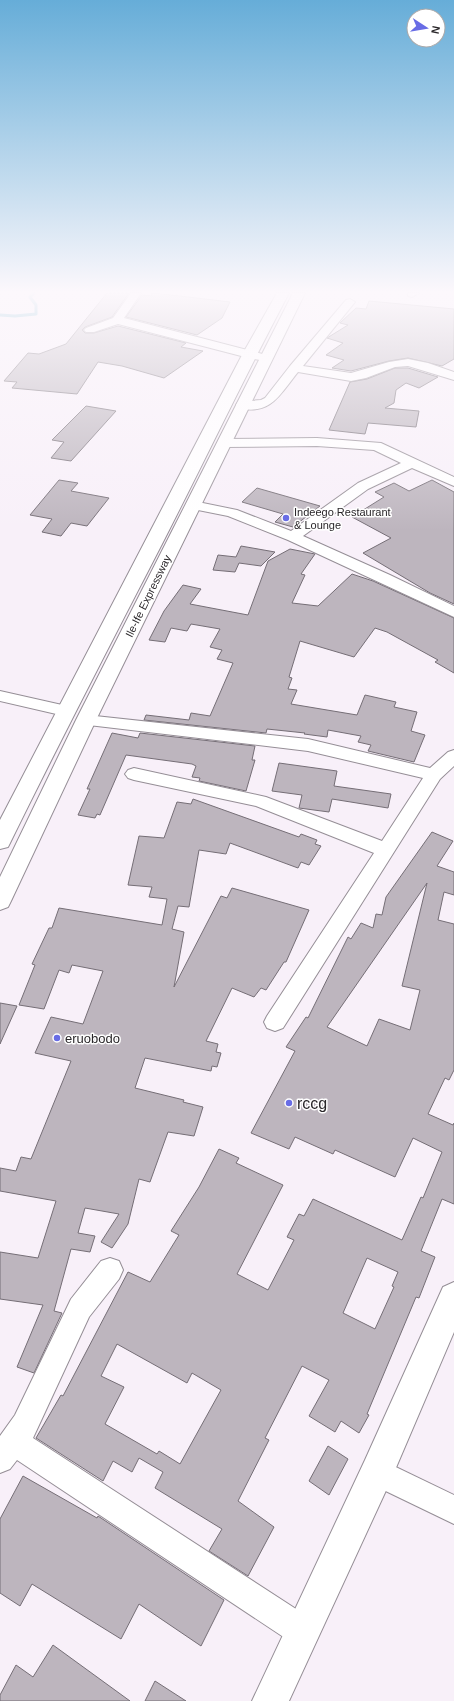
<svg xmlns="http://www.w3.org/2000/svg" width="454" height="1701" viewBox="0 0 454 1701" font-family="Helvetica,sans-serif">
<rect width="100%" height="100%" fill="#f8f0f9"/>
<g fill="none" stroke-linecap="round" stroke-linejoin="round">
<path stroke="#43a3c0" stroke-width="3" d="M0,315L15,316L36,314V305L30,297L34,293"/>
</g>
<g fill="#bdb5be" stroke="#756e76" fill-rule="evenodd">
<path d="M107,293H129L112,317L85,327L82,330L85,333H94L118,326L186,343L181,347L203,351L164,378L122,366L98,362L77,394L12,388L17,382L4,381L28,353L39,354L66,344Z"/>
<path d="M152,293L180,296L230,302L222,318L197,335L126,317L142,295L151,296Z"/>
<path d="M369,301L454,309V359L442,366L408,358L389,361L351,371L332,368L344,360L326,355L343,343L327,338L348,325L340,323L356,308L366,309Z"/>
<path d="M395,368H408L438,377L419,388L406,383L396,390L394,403L385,408L419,411L416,427L368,423L365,434L329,430L350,382L367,379Z"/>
<path d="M86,406L116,411L71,461L51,458L64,442L52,440Z"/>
<path d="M59,480L78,483L71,491L109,498L87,526L71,523L61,536L42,532L52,519L30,515Z"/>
<path d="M432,480L454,492V604L430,593L363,553L391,538L352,517L384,497L375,492L394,483L409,491Z"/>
<path d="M257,488L320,506L293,527L275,522L283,514L242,502Z"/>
<path d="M241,546L275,552L261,566L239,563L235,572L213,570L218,555L236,557Z"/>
<path d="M290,549L315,554L301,574L305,575L292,603L318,606L352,574L373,581L454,618V673L435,662L438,660L387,632L375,628L354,657L300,641L289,677L292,678L288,689L297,690L291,704L357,715L365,695L396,702L394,707L417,712L411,731L425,735L414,762L368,751L371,745L358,742L361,736L328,730L327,737L304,734L305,733L267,729L266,733L144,720L146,715L189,720L191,713L210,716L233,663L217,659L222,650L210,647L220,629L191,624L187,631L171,628L165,642L149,640L164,611L183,585L201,589L190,604L248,615L268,561Z"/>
<path d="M112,733L138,738L140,733L255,746L252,760H255L246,791L199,781L200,778L192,777L196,766L192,764L126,755L100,815L97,814L95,818L78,815L90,789H87Z"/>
<path d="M279,763L337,771L334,786L391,794L388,808L332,799L329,812L299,808L302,795L272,791Z"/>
<path d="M193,799L299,837L301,834L317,840L315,844L321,846L309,865L301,862L298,868L230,843L226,854L199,850L189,907L178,906L172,929L184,932L174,987L221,896L227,898L232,888L309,910L286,962H284L266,990L261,988L254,997L232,988L206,1041L218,1044L216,1052L221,1053L217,1067L212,1066L211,1071L145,1058L135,1088L184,1100L183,1102L203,1107L194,1136L168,1132L150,1182L139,1179L128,1224L112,1248L101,1242L119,1214L85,1208L78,1233L95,1236L90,1252L71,1249L54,1311L62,1313L34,1373L17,1367L43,1305L0,1299V1252L38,1258L56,1201L0,1191V1168L16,1171L21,1157L31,1159L71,1061L35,1053L51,1017L83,1024L103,971L72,965L69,973L59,970L44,1009L19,1005L35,965L32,964L49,928H52L59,908L162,925L167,899L149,897L152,887L128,885L139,836L164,838L177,802L191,804Z"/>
<path d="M432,832L453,841L437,866L454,872V895L444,892L438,920L454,924V1070L449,1080L445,1078L428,1114L453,1125L454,1123V1204L442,1199L421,1251L435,1257L419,1298L416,1297L367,1414L369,1415L359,1433L341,1421L335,1432L309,1416L329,1380L302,1366L265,1438L269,1440L238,1501L274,1527L248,1576L209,1551L222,1529L155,1488L163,1472L139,1458L132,1472L113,1461L103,1481L36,1438L61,1395L63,1396L128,1272L150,1282L179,1235L171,1231L199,1187L219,1149L239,1158L236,1163L283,1185L237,1274L268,1290L294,1240L287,1237L299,1214L304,1216L313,1199L402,1240L421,1197L423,1198L442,1152L413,1138L395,1177L335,1150L333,1154L295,1137L289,1149L251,1133L295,1051L286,1047L306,1017L308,1018L348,937L351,939L361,923L373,928L376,914L382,915L386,897ZM427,883L402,986L420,990L410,1030L379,1019L367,1046L327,1027ZM367,1258L398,1272L392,1286L394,1287L375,1329L343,1313ZM117,1344L187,1383L192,1373L221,1390L180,1464L159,1451L157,1454L105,1424L124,1387L101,1376Z"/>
<path d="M0,1003L17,1006L0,1044Z"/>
<path d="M328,1446L348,1459L329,1495L309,1481Z"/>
<path d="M23,1476L97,1518L98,1516L224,1600L201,1646L139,1604L121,1639L32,1584L20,1606L0,1593V1519Z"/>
<path d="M53,1645L130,1701H0V1695L16,1665L33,1677Z"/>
<path d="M155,1681L186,1701H145Z"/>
</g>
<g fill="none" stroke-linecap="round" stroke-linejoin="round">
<g stroke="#958e96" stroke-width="2">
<g id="street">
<path d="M131,293H141L124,318L270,356L272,358L266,361L249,358L118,324L94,332H86L84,330L86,328L113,318Z"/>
<path d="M408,293H419L412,297L408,296Z"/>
<path d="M350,299L355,302L303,366L351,373L389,362L408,359L428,363L454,372V380L408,366L395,367L366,378L351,381L298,372C280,394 271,416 238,408L236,405L238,402L261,400L265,398L290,366L346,300Z"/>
<path d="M317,438L381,443L454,477V486L412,468L368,489L303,536L390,575L454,606V617L288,540L228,516L188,508L186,505L188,502L193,501L237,510L291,531L358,483L401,463L374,450L317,446L224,447L218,443L224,439Z"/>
<path d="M0,691L71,707L73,711L71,715L65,716L0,701Z"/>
<path d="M86,715L308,739L430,768L448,752L454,750V766L440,779L283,1028L275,1031L267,1028L264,1022L267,1016L374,853L256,806L134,780L128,778L125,774L128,770L134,768L266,797L382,841L423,778L308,751L80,724L77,720L80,716Z"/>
<path d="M110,1258L119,1261L123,1270L119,1279L89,1317L33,1438L313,1620L317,1631L313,1642L302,1646L291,1642L17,1460L10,1469L0,1473V1436L15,1415L71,1299L101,1261Z"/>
<path d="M377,1458L454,1495V1524L367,1482L363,1472L367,1462Z"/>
</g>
</g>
<g stroke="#958e96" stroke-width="2">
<path id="secondary" d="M454,1282V1332L389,1484L289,1701H252L365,1460L443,1287Z"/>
</g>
<g stroke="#958e96" stroke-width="2">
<g id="primary">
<path d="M277,293H289C245,376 205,460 162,544C111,643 60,741 11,841L8,847L0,849V820L242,355Z"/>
<path d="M293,293H305L96,720L11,901L8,907L0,910V877L76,720Z"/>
</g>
</g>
<use href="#street" fill="#fff" fill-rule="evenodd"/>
<use href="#secondary" fill="#fff" fill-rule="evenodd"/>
<use href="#primary" fill="#fff" fill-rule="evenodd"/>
</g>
<linearGradient id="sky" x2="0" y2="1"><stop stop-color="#66add8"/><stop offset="0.55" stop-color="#fcf8fc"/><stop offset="1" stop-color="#fcf8fc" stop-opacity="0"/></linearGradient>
<rect width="454" height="531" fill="url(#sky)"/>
<g fill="#686ce5" stroke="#fff" stroke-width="1.5">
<circle cx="286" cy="518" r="4"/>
<circle cx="57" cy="1038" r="4"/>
<circle cx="289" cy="1103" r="4"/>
</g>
<g text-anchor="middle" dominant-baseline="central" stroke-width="3" stroke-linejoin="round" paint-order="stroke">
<g font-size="11" fill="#292629" stroke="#fff" text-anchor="start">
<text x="294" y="512">Indeego Restaurant<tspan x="294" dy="13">&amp; Lounge</tspan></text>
</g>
<g font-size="11" fill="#292629" stroke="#fff">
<text transform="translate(148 596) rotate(-64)">Ile-Ife Expressway</text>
</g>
<g font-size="13" fill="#292629" stroke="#fff" text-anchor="start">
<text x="65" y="1038">eruobodo</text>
</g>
<g font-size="16" fill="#292629" stroke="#fff" text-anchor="start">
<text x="297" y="1103">rccg</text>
</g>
</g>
<g transform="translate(426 28) rotate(102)"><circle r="19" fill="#ffffff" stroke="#a9a8a9"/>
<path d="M0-3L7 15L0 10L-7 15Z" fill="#686ce5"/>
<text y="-6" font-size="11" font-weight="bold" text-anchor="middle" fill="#292629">N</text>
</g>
</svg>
